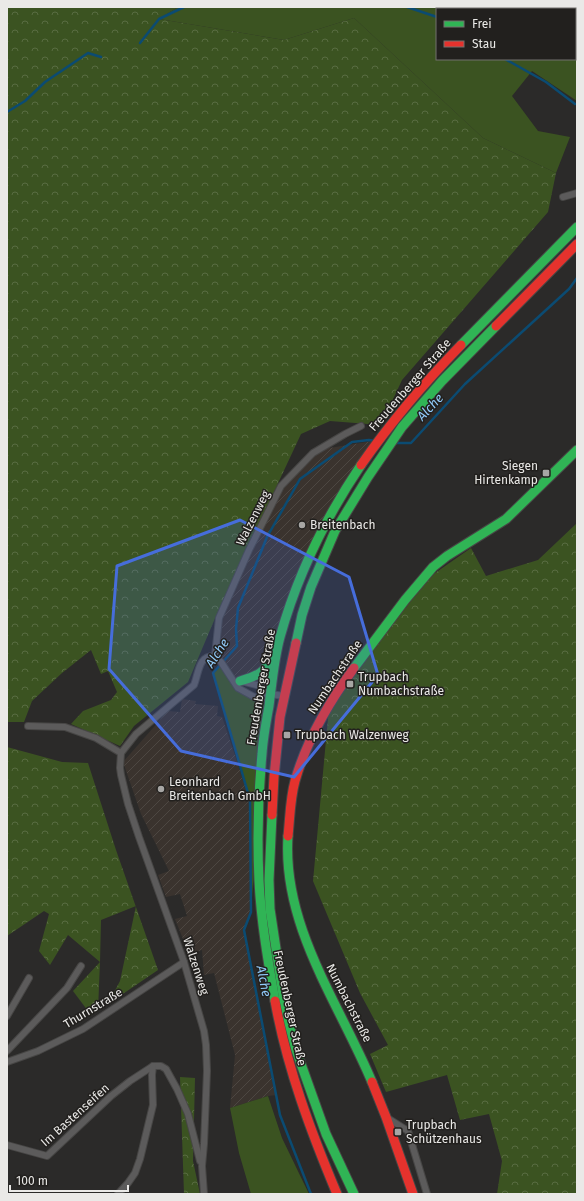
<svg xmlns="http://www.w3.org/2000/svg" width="584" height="1201" viewBox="0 0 584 1201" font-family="'Fira Sans',sans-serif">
<defs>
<pattern id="industrial-furrows" width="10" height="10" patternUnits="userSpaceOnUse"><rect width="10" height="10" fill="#3a332e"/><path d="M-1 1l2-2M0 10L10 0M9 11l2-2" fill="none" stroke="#4d4742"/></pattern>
<pattern id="forest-crowns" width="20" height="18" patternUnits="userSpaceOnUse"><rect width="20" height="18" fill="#3b5321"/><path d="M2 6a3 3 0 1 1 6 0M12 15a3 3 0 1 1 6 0" fill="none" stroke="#586c41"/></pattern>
</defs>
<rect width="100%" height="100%" fill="#2b2a29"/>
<g fill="url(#industrial-furrows)">
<path d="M379,440L325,526L268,667L235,682L215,656L219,618L276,489L311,451Z"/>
<path d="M182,699L196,701L195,704L218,706L217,716L222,717L250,800L251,912L244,930L276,1095L268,1096L230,1108L235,1055L214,973L204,975L202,950L189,954L175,919L187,916L180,894L166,897L158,875L169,871L141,814L123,762L168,711L180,712Z"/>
</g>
<g fill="#3b5321">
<path d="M178,7H508L511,9H437V59H575V47L577,48V101L532,71L512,96L538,131L570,137L556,173L483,138L354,18L284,40L159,19Z"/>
<path d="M221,662L238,688L256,698L270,694L262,755L251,912L250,800L213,673Z"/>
<path d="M268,1096L282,1138L309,1194H251L239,1153L230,1108Z"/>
</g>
<g fill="url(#forest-crowns)">
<path d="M7,7H178L159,19L284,40L354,18L483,138L556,173L548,212L402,380L381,425L330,421L301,434L216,616L188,682L134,726L120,746L71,724L83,711L111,700L117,692L108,671L101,674L91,650L62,673L32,701L24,722H7Z"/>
<path d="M508,7H577V48L575,47V9H511Z"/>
<path d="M577,523V1194H497L502,1161L489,1114L460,1120L447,1075L386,1092L370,1054L388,1045L360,993L313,881L331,686L428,578L471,548L486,576L538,560Z"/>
<path d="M7,747L62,762L88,763L116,850L158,970L108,1004L120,981L136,906L101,920L100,962L98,1010L91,1015L73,991L100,962L68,935L50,965L39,951L49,914L44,911L7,936Z"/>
<path d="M180,1077L195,1078L193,1161L200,1194H184Z"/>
</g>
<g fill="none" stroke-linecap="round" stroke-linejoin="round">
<g stroke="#0b4b72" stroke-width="2.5">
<path d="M407,7L437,17"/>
<path d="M140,43L159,19L184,7"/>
<path d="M505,59L546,82L575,104"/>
<path d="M7,112L25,101L45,82L88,53L101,57"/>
<path d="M394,443H411L465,384L569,289L577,278"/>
<path d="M311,1194L280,1115L244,930L251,912L250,800L213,673L237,646L236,629L238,608L267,537L300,479L352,442L369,440L375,441"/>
</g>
<g stroke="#474645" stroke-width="8">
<g id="street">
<path d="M563,197L577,193"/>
<path d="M215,656L219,618L249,550L281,486L313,453L345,434L361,426"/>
<path d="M241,681L264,687L270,694L284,696"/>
<path d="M28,726L65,727L96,738L121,753"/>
<path d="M7,1016L29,978"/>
<path d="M7,1051L67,988L81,966"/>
<path d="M7,1062L38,1051L83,1029L184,962"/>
<path d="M386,1117L408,1131L427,1194"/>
<path d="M7,1145L47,1156L111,1096L130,1081L153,1066H161L166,1069L177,1089L188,1114L200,1161"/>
<path d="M118,1194L128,1183L135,1173L140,1159L153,1105L152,1075L153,1066"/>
<path d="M204,1194L202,1166L204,1144L207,1071L206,1045L204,1031L184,962L139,837L128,804L121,775L120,768L121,753L136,734L194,685C199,673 198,655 215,656L221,662L238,688L256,698H263L270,694"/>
</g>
</g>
<g stroke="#474645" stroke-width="11">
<g id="fast">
<path d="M461,345L577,227"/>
<path d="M296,643L302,615L311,587L335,531L368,477L402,427L442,381L496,326"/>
<path d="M354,668L405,600L433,567L447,556L506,519L577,450"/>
<path d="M240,681C257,676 265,673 273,656"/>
<path d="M272,815L269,880L270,909L283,995L289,1023L296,1050L326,1134L354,1194"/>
<path d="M288,836C282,926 339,1003 372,1082"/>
<path d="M275,1001C268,961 261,921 259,881C257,838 258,796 262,754C263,738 266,722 269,706C272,683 274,659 280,637C297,576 326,517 361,465"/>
</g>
</g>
<g stroke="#474645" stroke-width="11">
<g id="jam">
<path d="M496,326L577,244"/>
<path d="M361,465C391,422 424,383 461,345"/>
<path d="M272,815L274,777L280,717L296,643"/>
<path d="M288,836C290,818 290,799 295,781C307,739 329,702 354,668"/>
<path d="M275,1001C287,1068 311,1132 337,1194"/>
<path d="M372,1082L386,1117L413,1194"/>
</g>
</g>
<use href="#street" stroke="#5c5b5b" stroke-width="6"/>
<use href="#fast" stroke="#30b455" stroke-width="9"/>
<use href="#jam" stroke="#e5322d" stroke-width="9"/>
</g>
<path fill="#466ddb" fill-opacity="0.2" stroke="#466ddb" stroke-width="3" stroke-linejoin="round" d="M240,520L349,577L378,675L294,777L181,751L109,669L117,566Z"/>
<g fill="#a7a6a4" stroke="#22201e" stroke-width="1.5">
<rect x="542" y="469" width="8" height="8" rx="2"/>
<circle cx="302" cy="525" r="4"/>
<rect x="346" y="680" width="8" height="8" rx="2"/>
<rect x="283" y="731" width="8" height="8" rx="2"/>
<circle cx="161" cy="789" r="4"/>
<rect x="394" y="1128" width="8" height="8" rx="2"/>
</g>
<g text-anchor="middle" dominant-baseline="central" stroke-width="3" stroke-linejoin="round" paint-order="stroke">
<g font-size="12" fill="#eae9e7" stroke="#22201e">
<text transform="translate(410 385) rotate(-49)">Freudenberger Straße</text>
<text transform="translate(253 518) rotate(-63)">Walzenweg</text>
<text transform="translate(335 677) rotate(-56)">Numbachstraße</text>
<text transform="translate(261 687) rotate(-80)">Freudenberger Straße</text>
<text transform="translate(196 966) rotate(72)">Walzenweg</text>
<text transform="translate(349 1003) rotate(63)">Numbachstraße</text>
<text transform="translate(93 1008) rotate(-31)">Thurnstraße</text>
<text transform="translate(290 1008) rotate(78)">Freudenberger Straße</text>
<text transform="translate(75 1115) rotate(-42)">Im Bastenseifen</text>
</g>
<g font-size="12" fill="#eae9e7" stroke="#22201e" text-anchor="start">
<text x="538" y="466" text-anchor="end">Siegen<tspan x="538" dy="14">Hirtenkamp</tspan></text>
<text x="310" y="525">Breitenbach</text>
<text x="358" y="677">Trupbach<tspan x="358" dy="14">Numbachstraße</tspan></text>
<text x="295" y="735">Trupbach Walzenweg</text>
<text x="169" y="782">Leonhard<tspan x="169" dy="14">Breitenbach GmbH</tspan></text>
<text x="406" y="1125">Trupbach<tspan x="406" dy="14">Schützenhaus</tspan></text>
</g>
<g font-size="13" font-style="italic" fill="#91cbfa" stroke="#22201e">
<text transform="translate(430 407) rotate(-47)">Alche</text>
<text transform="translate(217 653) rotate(-57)">Alche</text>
<text transform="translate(264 981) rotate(79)">Alche</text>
</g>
</g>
<rect width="584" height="1201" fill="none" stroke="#eae9e7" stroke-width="16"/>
<rect x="436" y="8" width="140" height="52" fill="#22201e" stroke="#72706e"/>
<rect x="444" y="21" width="20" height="6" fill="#30b455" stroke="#72706e"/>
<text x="472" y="28" font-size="12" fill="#eae9e7">Frei</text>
<rect x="444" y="41" width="20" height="6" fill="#e5322d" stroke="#72706e"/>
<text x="472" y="48" font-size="12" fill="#eae9e7">Stau</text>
<path d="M10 1185v6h118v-6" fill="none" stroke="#eae9e7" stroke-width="2"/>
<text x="16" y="1185" font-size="12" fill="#eae9e7" stroke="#22201e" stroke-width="3" paint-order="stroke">100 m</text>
</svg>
